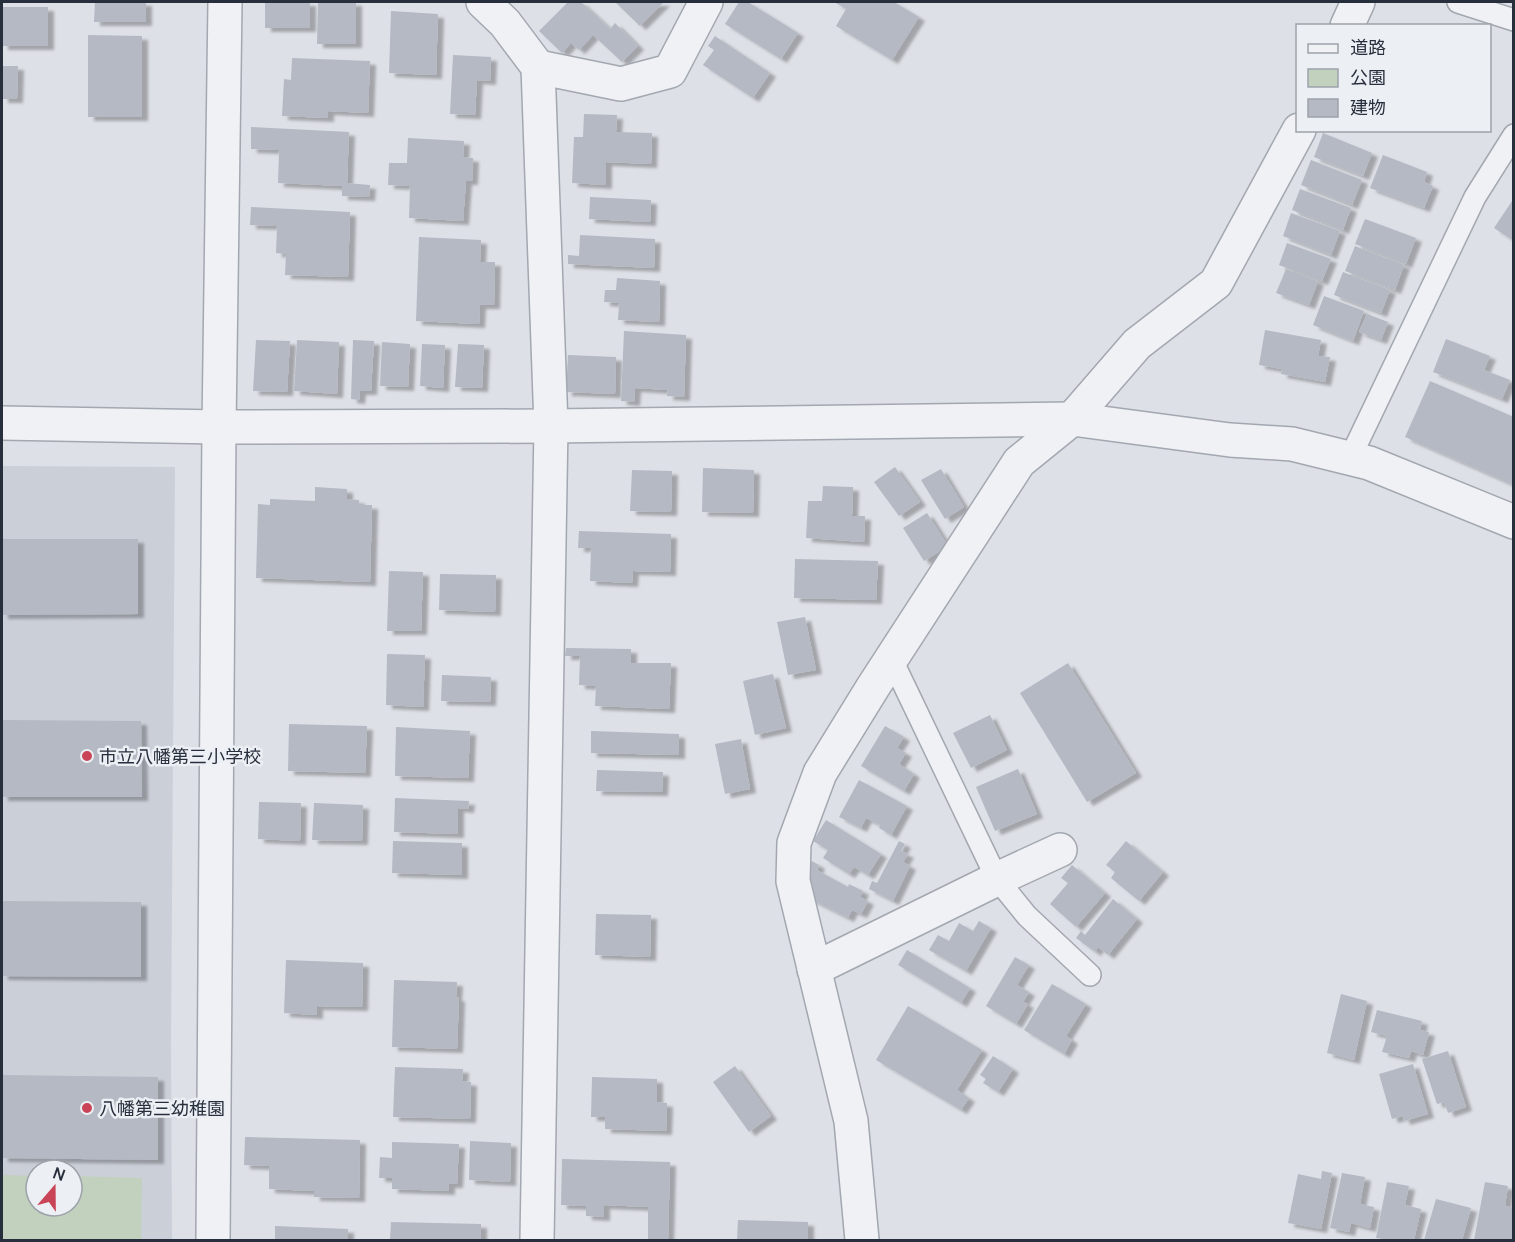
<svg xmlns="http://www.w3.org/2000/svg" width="1515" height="1242" viewBox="0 0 1515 1242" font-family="Manrope,'Noto Sans JP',sans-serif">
<defs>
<filter id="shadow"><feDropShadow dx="6" dy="4" stdDeviation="1.5" flood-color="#0004"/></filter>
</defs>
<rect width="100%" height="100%" fill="#dde0e6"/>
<path fill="#cbcfd8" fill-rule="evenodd" d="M2,466L175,467L171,1045L172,1240H2ZM36,1170H72V1206H36Z"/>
<path fill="#c2d0be" d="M2,1175L36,1176V1206H72V1176L142,1178L141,1240H2Z"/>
<g fill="#b4b9c3" filter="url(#shadow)">
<path d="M95,2H146V22H94Z"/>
<rect x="265" y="2" width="45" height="26"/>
<path d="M318,2H356V44H317Z"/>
<path d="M568,2H581L610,29L615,23L638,46L622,62L593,35L579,50L571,43L562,53L539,31Z"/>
<path d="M615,2H664L640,26Z"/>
<path d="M739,2H748L798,33L781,59L725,24Z"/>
<path d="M834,2H894L919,17L892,60L836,26L846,9Z"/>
<rect x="2" y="7" width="46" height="39"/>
<path d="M391,11L438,14L436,75L389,73Z"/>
<path d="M88,35L142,36V117H88Z"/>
<path d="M715,36L770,73L753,98L703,65L714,50L708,46Z"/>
<path d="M453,55L491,57L490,81L477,80L475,115L450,114Z"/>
<path d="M292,58L370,61L368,113L328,111V118L282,116L284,79L291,80Z"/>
<path d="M2,66H18L17,99H2Z"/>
<path d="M584,114L617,115L616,132L652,133L651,164L606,162V185L572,183L574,137H583Z"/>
<path d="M251,127L349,132L347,183L370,185L369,197L342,196V186L278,183L279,150L251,149Z"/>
<path d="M1323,133L1372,153L1363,176L1314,157Z"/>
<path d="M408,138L464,141L463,157L473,158L472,181H466L463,221L409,218L410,186L388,185L389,163H407Z"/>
<path d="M1383,155L1427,172L1424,182L1433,186L1424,208L1370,188Z"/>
<path d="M1311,160L1362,180L1352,205L1301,185Z"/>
<path d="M1300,189L1351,208L1343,230L1292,210Z"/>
<path d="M590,197L651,200L650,222L589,219Z"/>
<path d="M1514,198V241L1494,228Z"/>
<path d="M251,207L350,212L348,277L285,275L286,254L276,253L277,226L250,225Z"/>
<path d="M1291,213L1340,231L1331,255L1283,236Z"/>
<path d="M1365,219L1416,238L1406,264L1355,244Z"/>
<path d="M580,235L655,239L654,268L568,264V255L579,256Z"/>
<path d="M419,237L481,240L480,262H495L494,305H480L479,324L416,321Z"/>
<path d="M1287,243L1331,259L1322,281L1279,265Z"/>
<path d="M1355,246L1404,265L1395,290L1345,271Z"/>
<path d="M1286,269L1318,281L1309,305L1276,293Z"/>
<path d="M1343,272L1390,290L1381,313L1334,295Z"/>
<path d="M617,278L660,281L659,322L618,320L619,303L604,302L605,290H616Z"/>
<path d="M1324,296L1364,311L1353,341L1313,325Z"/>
<path d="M1367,314L1388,322L1381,340L1359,332Z"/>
<path d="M1265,330L1321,340L1318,356L1330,357L1325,382L1281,374L1282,369L1259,365Z"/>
<path d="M624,331L686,335L684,397L667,396L668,390L635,388L634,402L621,401Z"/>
<path d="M1446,339L1490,356L1484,370L1510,380L1502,399L1433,372Z"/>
<path d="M256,340L290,341L287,392L253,391Z"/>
<path d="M297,340L339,342L337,394L294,391Z"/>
<path d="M353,340L374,341L371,391H360L359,400L351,399Z"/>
<path d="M382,342L410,344L408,387L380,386Z"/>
<path d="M422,344L445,345L443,388L420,386Z"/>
<path d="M458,344L484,345L482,388L455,387Z"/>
<path d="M568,355L616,357L615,394L566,392Z"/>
<path d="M1430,381L1514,417V485L1405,437Z"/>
<path d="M895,467L920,502L899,516L874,482Z"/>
<path d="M703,468L754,470L753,513L702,512Z"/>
<path d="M941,469L964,507L945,519L921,480Z"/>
<path d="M632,470L672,471L671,512L630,511Z"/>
<path d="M823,486L853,487L852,516H865L864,542L806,538L808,501H822Z"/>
<path d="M315,487L347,489V499L359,500V505H372L370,582L256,578L258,504L270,505V499L315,501Z"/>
<path d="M927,513L948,546L924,561L903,528Z"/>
<path d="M579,531L671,534L670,572L633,571L632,583L590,581L591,548H578Z"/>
<path d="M2,539H138V614L2,615Z"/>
<path d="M795,559L878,561L876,600L794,598Z"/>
<path d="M389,571L423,572L421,631H387Z"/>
<path d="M440,574L496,575L495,612L439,610Z"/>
<path d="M805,617L816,670L788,675L777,622Z"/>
<path d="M566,648L631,649V663H671L669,709L595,706L596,686L579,685L580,656H565Z"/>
<path d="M387,654L425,655L423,707L386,705Z"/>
<path d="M1068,663L1136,773L1087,802L1020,693Z"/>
<path d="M773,674L786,728L755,735L743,681Z"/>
<path d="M442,675L491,677L490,702L441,701Z"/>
<path d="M990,715L1007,750L971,768L953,733Z"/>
<path d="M2,720L141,721L142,797H2Z"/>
<path d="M289,724L367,726L365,773L288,771Z"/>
<path d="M885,726L904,737L897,748L906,753L899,764L914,774L904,791L861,766Z"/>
<path d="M396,727L470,731L468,778L395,776Z"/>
<path d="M591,731L679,734V755L591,753Z"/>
<path d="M741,739L750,789L725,794L715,744Z"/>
<path d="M1018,769L1037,814L995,831L976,787Z"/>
<path d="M597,770L663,772L662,792L596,791Z"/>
<path d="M859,780L907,806L891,835L879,828L880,825L866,818L861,828L839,817Z"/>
<path d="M395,798L469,801L468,809L458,808V834L394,832Z"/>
<path d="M259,802L301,803L300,841L258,839Z"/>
<path d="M314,803L363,805L362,841L312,840Z"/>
<path d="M826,820L881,854L868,875L854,867L849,874L823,858L828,850L813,841Z"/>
<path d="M393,841L462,843V875L392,873Z"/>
<path d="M899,841L905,844L901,851L908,854L903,862L910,866L893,901L869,889L872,881L877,883Z"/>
<path d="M1126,841L1163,872L1139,901L1111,878L1115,872L1106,865Z"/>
<path d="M812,861L819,865L817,870L848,887L849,884L863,891L860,897L868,901L861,914L852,910L848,918L806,897L813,885L803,879Z"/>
<path d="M1072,865L1105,893L1076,927L1050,904L1068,883L1061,878Z"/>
<path d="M1113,899L1137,919L1108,955L1098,947L1095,952L1076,938L1081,931L1085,935Z"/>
<path d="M2,901L141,902V977L2,976Z"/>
<path d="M596,914L651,915L650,957L595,955Z"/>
<path d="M979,921L991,928L966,971L929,950L938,935L949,941L959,923L973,931Z"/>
<path d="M907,950L970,988L961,1003L898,965Z"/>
<path d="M1015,957L1029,965L1017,985L1029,992L1023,1002L1028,1004L1016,1024L986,1006Z"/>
<path d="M286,960L363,963L362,1007L317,1006V1015L284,1013Z"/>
<path d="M394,980L457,982L456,997L459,998L457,1049L392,1047Z"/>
<path d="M1052,984L1086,1004L1066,1036L1072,1040L1064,1054L1024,1030Z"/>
<path d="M1341,994L1367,1001L1354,1060L1327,1053Z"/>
<path d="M908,1006L982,1050L957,1090L969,1098L961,1110L876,1060Z"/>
<path d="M1377,1010L1422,1021L1420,1030L1429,1032L1423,1055L1411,1051L1409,1058L1382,1052L1387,1036L1371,1032Z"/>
<path d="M1448,1051L1466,1107L1448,1113L1444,1102L1437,1104L1422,1059Z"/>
<path d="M993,1056L1013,1069L998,1092L983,1083L986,1079L980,1075Z"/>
<path d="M1413,1064L1428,1114L1404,1121L1403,1116L1392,1119L1379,1074Z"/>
<path d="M735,1066L771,1116L749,1132L713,1082Z"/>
<path d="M395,1067L463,1069L462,1081L471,1082L470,1119L393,1117Z"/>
<path d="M2,1075L158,1077V1160L2,1158Z"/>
<path d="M592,1077L657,1079V1102L667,1103L666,1131L605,1129V1117H591Z"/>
<path d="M245,1137L360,1140L359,1198L314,1197V1191L269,1189V1166L244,1165Z"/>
<path d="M470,1141L511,1143L510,1182L469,1180Z"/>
<path d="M392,1142L459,1144L457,1184H449V1191L392,1189V1178H379L380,1157L392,1158Z"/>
<path d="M562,1159L670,1162L668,1240H648V1207L604,1205V1217L586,1216V1206L561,1205Z"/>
<path d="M1322,1171L1332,1173L1321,1229L1288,1223L1298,1174L1321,1179Z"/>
<path d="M1342,1173L1365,1177L1360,1204L1374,1207L1370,1228L1351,1223L1349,1232L1330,1228Z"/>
<path d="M1387,1182L1409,1186L1405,1205L1421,1209L1414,1240H1390L1376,1238Z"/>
<path d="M1485,1182L1508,1186L1505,1206L1514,1208L1513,1240H1474Z"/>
<path d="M1436,1199L1471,1208L1462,1240H1424Z"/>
<path d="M738,1220L808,1222V1240H737Z"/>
<path d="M391,1222L481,1224V1240H390Z"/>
<path d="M275,1226L348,1229V1240H275Z"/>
</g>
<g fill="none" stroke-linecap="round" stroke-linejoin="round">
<g stroke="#a3a7b0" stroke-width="24">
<g id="service">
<path d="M1458,2L1514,20"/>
<path d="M1350,458L1475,197L1514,135"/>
<path d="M891,658L997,879L1027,916L1090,975"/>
</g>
</g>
<g stroke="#a3a7b0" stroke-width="36">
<g id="minor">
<path d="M483,2L505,23L538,67L551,426L537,1240"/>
<path d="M1347,26L1358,2"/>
<path d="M538,67L621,84L670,71L706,2"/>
<path d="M219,427L225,2"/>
<path d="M814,969L997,879L1060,850"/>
<path d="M862,1240L851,1121L793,881L794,843L820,773L873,687L1019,462L1072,419L1137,344L1216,283L1299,130"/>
</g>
</g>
<g stroke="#a3a7b0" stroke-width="36">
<g id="tertiary">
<path d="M2,423L219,427L551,426L1072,419L1230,440L1292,444L1369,463L1514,522"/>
<path d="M213,1240L219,427"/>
</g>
</g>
<use href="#service" stroke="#eff1f5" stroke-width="21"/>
<use href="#minor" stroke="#eff1f5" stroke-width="33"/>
<use href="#tertiary" stroke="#eff1f5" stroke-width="33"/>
</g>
<g fill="#c94456" stroke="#eceff4" stroke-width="2">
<circle cx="87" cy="756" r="6"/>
<circle cx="87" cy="1108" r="6"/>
</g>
<g text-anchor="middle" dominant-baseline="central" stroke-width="5" stroke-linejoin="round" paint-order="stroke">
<g font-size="18" fill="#272e3c" stroke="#eceff4" text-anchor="start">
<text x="99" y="756">市立八幡第三小学校</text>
<text x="99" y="1108">八幡第三幼稚園</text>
</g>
</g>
<rect width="1515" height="1242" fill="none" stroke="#272e3c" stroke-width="6"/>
<rect x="1296" y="24" width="195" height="108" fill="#eceff4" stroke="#9da2aa" stroke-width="1.5"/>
<rect x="1308" y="44" width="30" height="9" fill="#eff1f5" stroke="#9da2aa" stroke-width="1.5"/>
<text x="1350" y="54" font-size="18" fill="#272e3c">道路</text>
<rect x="1308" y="69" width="30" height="18" fill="#c2d0be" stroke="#9da2aa" stroke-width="1.5"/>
<text x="1350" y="84" font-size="18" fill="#272e3c">公園</text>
<rect x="1308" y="99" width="30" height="18" fill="#b4b9c3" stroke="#9da2aa" stroke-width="1.5"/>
<text x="1350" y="114" font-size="18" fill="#272e3c">建物</text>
<g transform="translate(54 1188) rotate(20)"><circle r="28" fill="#eceff4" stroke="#9da2aa" stroke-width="1.5"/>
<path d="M0-4.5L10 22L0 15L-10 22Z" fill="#c94456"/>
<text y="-9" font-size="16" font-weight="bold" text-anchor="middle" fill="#272e3c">N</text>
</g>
</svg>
